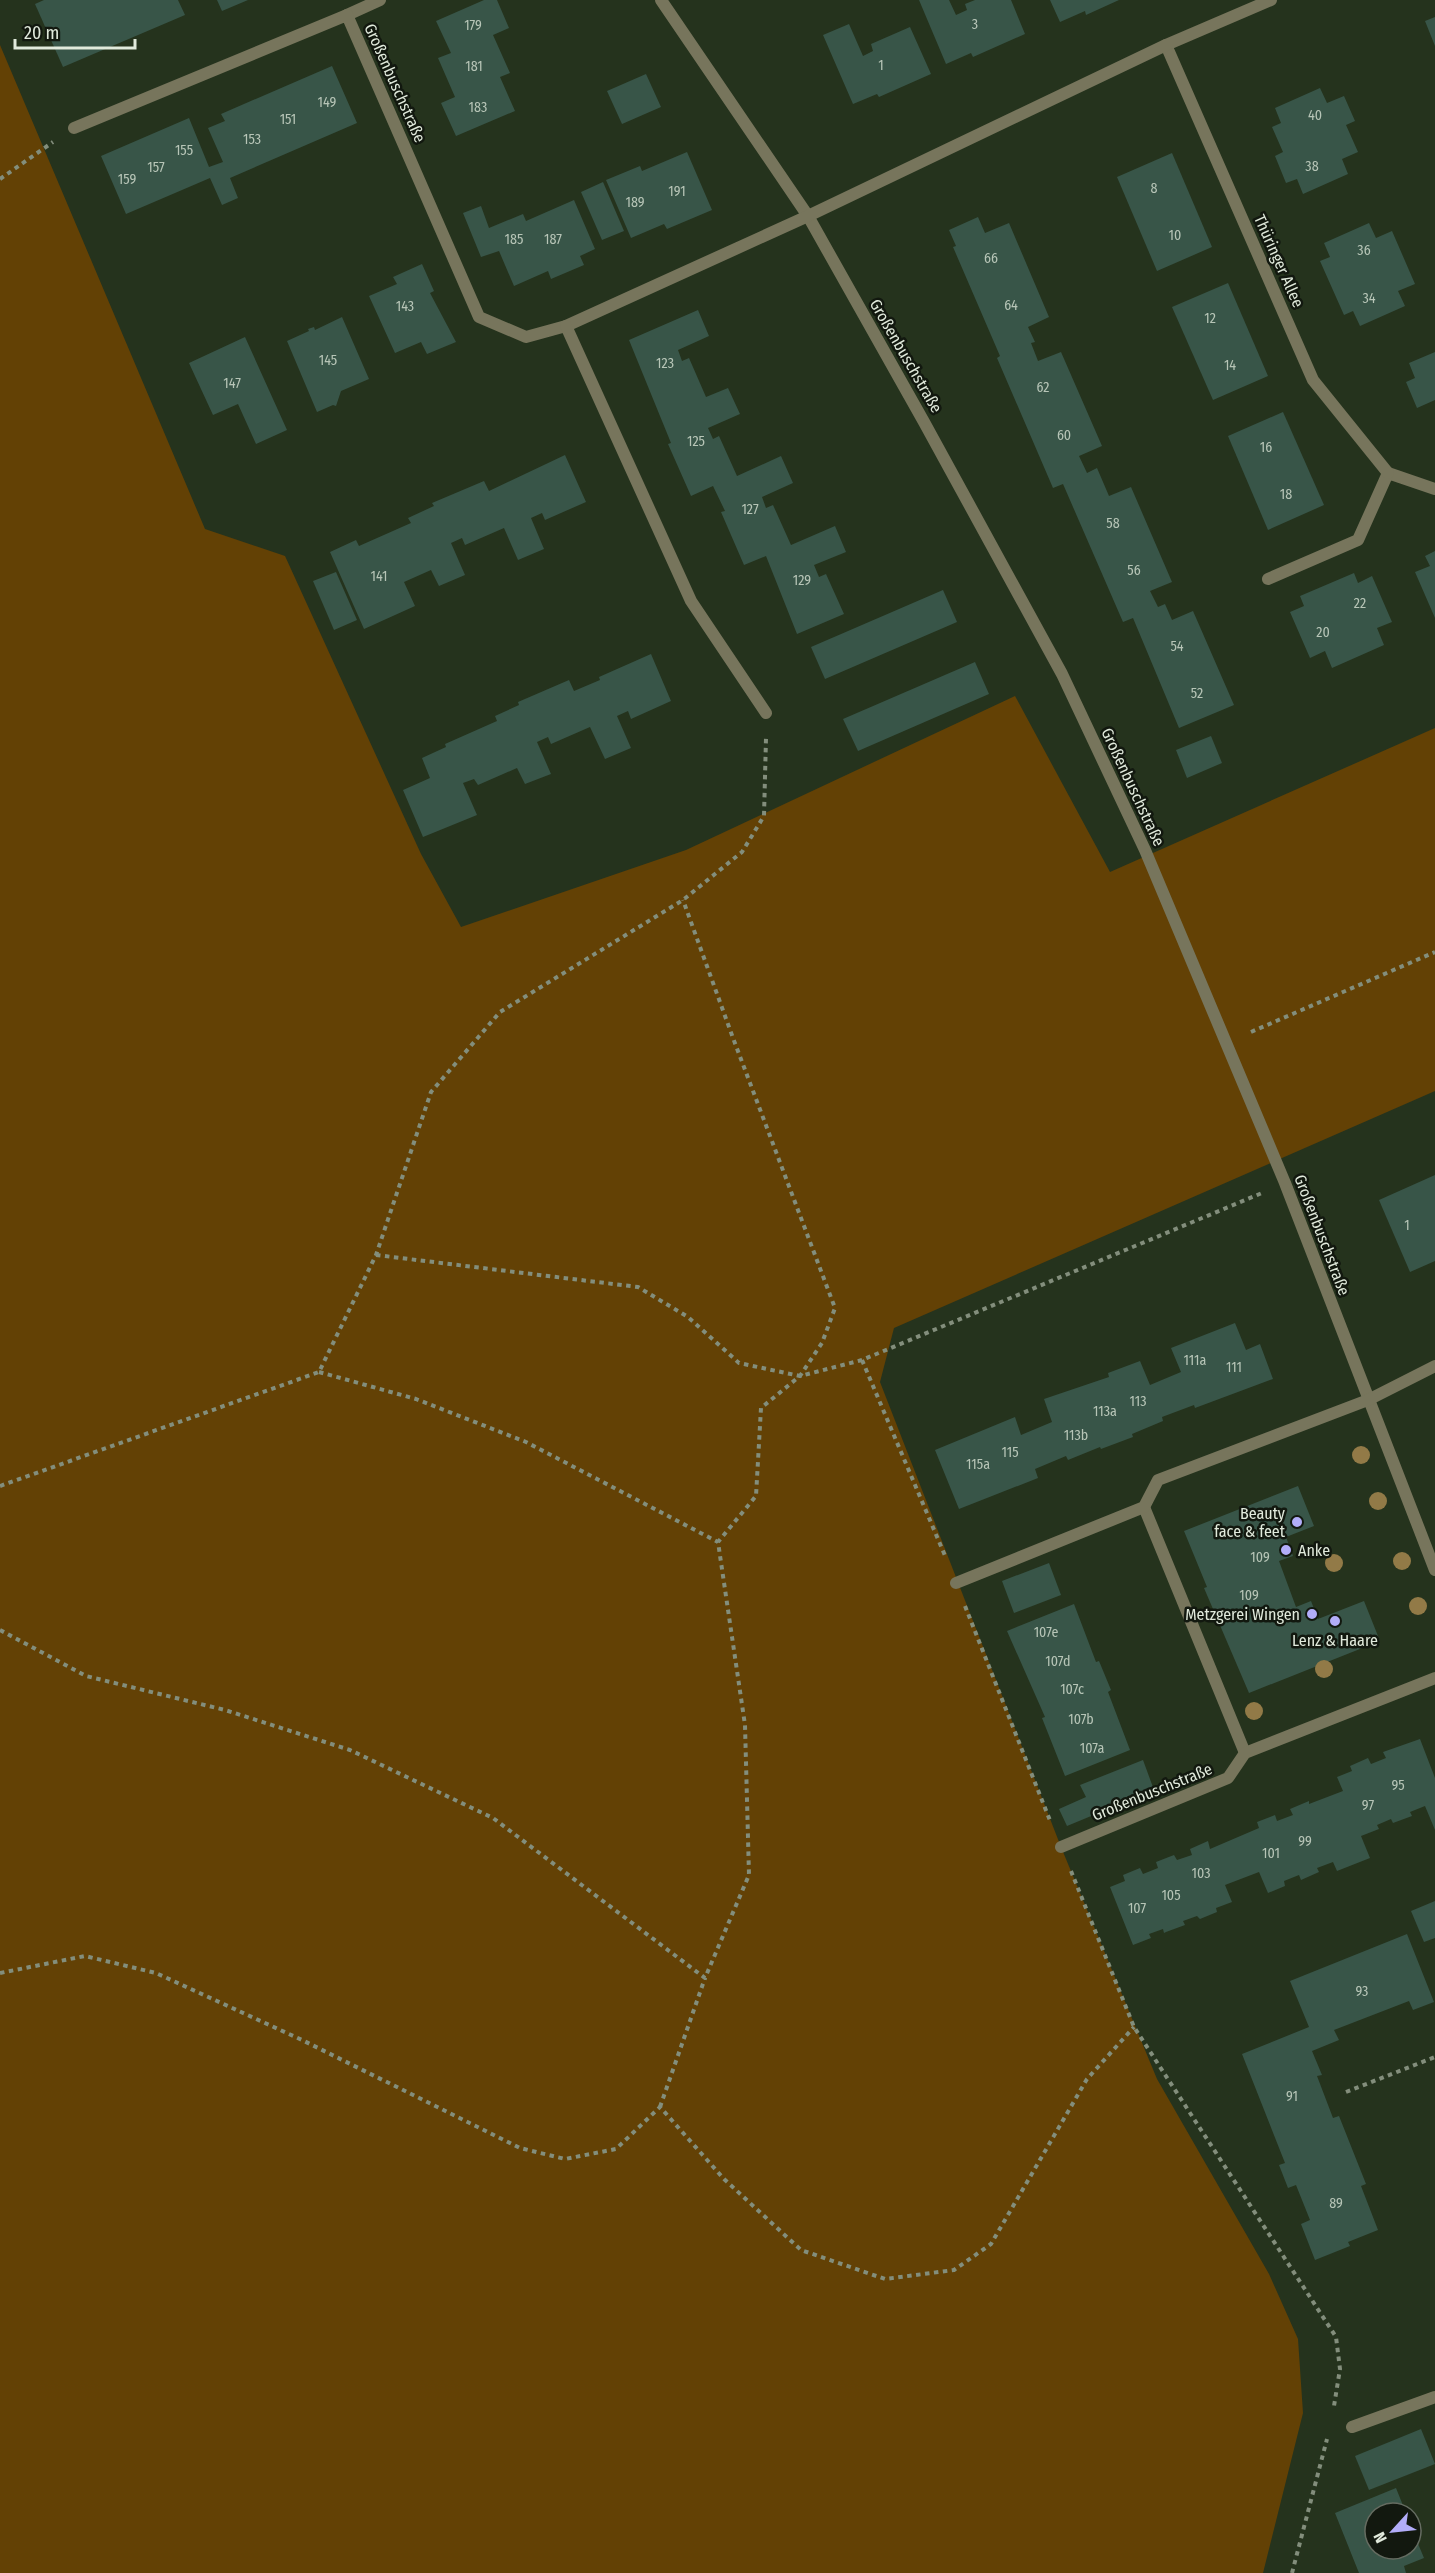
<svg xmlns="http://www.w3.org/2000/svg" width="1435" height="2573" viewBox="0 0 1435 2573" font-family="'Fira Sans Condensed',sans-serif">
<rect width="100%" height="100%" fill="#25331d"/>
<path fill="#634105" d="M0,45L205,529L285,556L421,854L461,927L686,850L1015,696L1110,872L1435,728V1091L894,1328L880,1382L1061,1847L1157,2079L1269,2274L1298,2339L1303,2413L1263,2573H0Z"/>
<g fill="#385548">
<path d="M44,0H178L185,15L63,67L35,4Z"/>
<path d="M217,0H248L222,11Z"/>
<path d="M484,0H497L509,28L493,35L510,73L500,77L515,111L456,136L441,103L455,97L438,58L451,53L436,21Z"/>
<path d="M919,0H949L956,15L967,10L965,4L975,0H1011L1025,34L973,57L971,53L946,64Z"/>
<path d="M1050,0H1119L1086,15L1085,11L1060,22Z"/>
<path d="M1435,17V46L1425,21Z"/>
<path d="M849,24L863,56L873,51L871,44L910,27L931,74L879,97L877,94L853,104L823,35Z"/>
<path d="M332,66L357,123L230,178L238,198L222,205L210,178L126,214L101,156L189,118L209,167L223,162L208,128L225,121L221,114Z"/>
<path d="M646,74L661,107L622,124L607,91Z"/>
<path d="M1320,88L1327,103L1344,96L1355,121L1346,125L1358,152L1342,159L1348,174L1303,194L1297,179L1286,183L1275,156L1283,152L1272,127L1281,123L1275,108Z"/>
<path d="M687,152L712,210L667,229L664,224L631,238L606,180L640,166L642,171Z"/>
<path d="M1172,153L1212,247L1157,271L1117,177Z"/>
<path d="M603,182L624,231L602,240L581,192Z"/>
<path d="M574,200L595,249L580,256L584,265L551,279L548,271L514,286L499,251L481,257L463,213L481,206L489,228L523,214L526,221Z"/>
<path d="M978,217L985,233L1009,223L1049,317L1028,327L1035,342L1031,343L1038,361L1061,352L1102,446L1079,456L1087,473L1097,468L1109,496L1131,487L1172,582L1150,591L1158,607L1165,604L1172,620L1193,611L1234,705L1179,728L1133,618L1123,622L1063,484L1053,488L997,358L1000,356L953,247L956,246L949,230Z"/>
<path d="M1369,223L1376,238L1392,231L1415,284L1398,291L1405,306L1360,326L1353,311L1344,315L1320,261L1330,257L1324,243Z"/>
<path d="M422,264L434,291L430,293L456,342L427,354L421,342L395,353L369,296L397,284L393,277Z"/>
<path d="M1228,283L1268,376L1213,400L1172,307Z"/>
<path d="M698,310L709,336L678,350L682,361L689,358L706,397L728,388L740,414L708,428L713,439L719,436L737,476L781,456L793,483L762,497L766,508L773,505L791,545L835,526L846,552L814,565L819,577L826,574L844,614L797,634L766,556L744,565L721,512L725,511L713,486L691,496L668,444L671,443L629,340Z"/>
<path d="M342,317L369,379L341,391L336,406L333,405L317,412L287,341L309,331L308,329L314,327L315,330Z"/>
<path d="M245,337L287,430L256,444L238,404L213,415L189,363Z"/>
<path d="M1435,352V400L1417,408L1406,382L1415,378L1409,363Z"/>
<path d="M1283,412L1324,505L1268,530L1228,436Z"/>
<path d="M565,455L586,502L545,520L542,513L531,518L544,549L518,560L504,528L465,545L462,538L451,543L465,575L439,586L431,570L404,582L415,606L364,629L330,552L356,540L359,546L411,523L408,518L434,506L432,503L484,481L489,491Z"/>
<path d="M1435,551V618L1415,572L1430,566L1425,556Z"/>
<path d="M336,572L357,620L334,630L313,581Z"/>
<path d="M1354,573L1358,583L1372,576L1392,622L1377,628L1384,645L1332,668L1325,651L1310,658L1290,612L1304,606L1300,596Z"/>
<path d="M943,590L957,622L825,679L811,647Z"/>
<path d="M651,654L671,701L631,719L628,711L617,716L631,748L605,759L590,727L551,744L548,737L537,742L551,774L525,784L517,768L478,785L474,779L463,783L477,815L423,837L403,790L430,778L422,758L446,747L445,744L497,721L495,716L519,705L518,702L569,680L574,691L600,680L599,677Z"/>
<path d="M975,662L989,694L858,751L843,719Z"/>
<path d="M1211,736L1222,763L1187,778L1176,750Z"/>
<path d="M1435,1175V1261L1410,1272L1379,1200Z"/>
<path d="M1235,1323L1246,1350L1260,1344L1273,1379L1195,1408L1194,1405L1162,1417L1163,1421L1132,1434L1133,1437L1101,1449L1100,1447L1068,1460L1066,1456L1035,1469L1038,1478L959,1509L935,1450L1015,1417L1021,1435L1052,1422L1044,1399L1109,1377L1108,1373L1140,1361L1150,1385L1181,1372L1171,1348Z"/>
<path d="M1298,1486L1314,1526L1286,1537L1293,1556L1279,1561L1296,1607L1311,1601L1318,1619L1364,1601L1380,1641L1249,1693L1204,1588L1207,1587L1184,1531Z"/>
<path d="M1049,1563L1061,1595L1014,1613L1002,1581Z"/>
<path d="M1074,1604L1096,1662L1099,1661L1111,1690L1108,1692L1130,1750L1065,1776L1042,1718L1045,1717L1007,1631Z"/>
<path d="M1420,1739L1435,1778V1830L1425,1806L1410,1812L1412,1816L1393,1823L1391,1819L1377,1825L1379,1829L1361,1836L1370,1858L1337,1871L1333,1862L1317,1868L1319,1872L1301,1880L1299,1875L1284,1881L1285,1886L1268,1893L1259,1872L1225,1885L1232,1902L1216,1908L1217,1912L1200,1919L1197,1916L1183,1921L1185,1925L1166,1932L1164,1933L1163,1929L1149,1934L1151,1938L1133,1945L1110,1887L1125,1881L1123,1875L1140,1868L1143,1874L1158,1868L1156,1862L1174,1855L1177,1860L1192,1855L1190,1849L1208,1841L1210,1849L1259,1828L1257,1822L1275,1815L1277,1821L1293,1815L1290,1809L1309,1801V1804L1343,1791L1337,1777L1352,1771L1350,1766L1368,1758L1371,1764L1386,1758L1383,1752Z"/>
<path d="M1143,1760L1154,1790L1067,1826L1059,1809L1086,1797L1080,1785Z"/>
<path d="M1435,1901V1938L1424,1942L1411,1911Z"/>
<path d="M1407,1934L1434,2002L1413,2010L1409,2001L1334,2030L1339,2040L1312,2051L1322,2075L1317,2076L1333,2118L1339,2116L1366,2184L1361,2186L1378,2230L1348,2242L1350,2246L1315,2260L1301,2224L1310,2220L1296,2185L1288,2188L1279,2165L1285,2163L1242,2054L1309,2027L1290,1981Z"/>
<path d="M1421,2429L1435,2464L1369,2490L1355,2456Z"/>
<path d="M1396,2488L1406,2513H1375V2549H1411V2527L1424,2558L1404,2566L1406,2573H1359L1335,2513Z"/>
</g>
<g fill="none" stroke-linecap="round" stroke-linejoin="round">
<g stroke="#838e7c" stroke-width="4" stroke-dasharray="4.5 4.5" stroke-linecap="butt">
<path d="M0,179L53,142"/>
<path d="M1251,1032L1435,952"/>
<path d="M376,1255L638,1287L688,1317L739,1363L800,1376L862,1360L1262,1193"/>
<path d="M862,1360L946,1558"/>
<path d="M319,1372L416,1399L526,1442L718,1542"/>
<path d="M0,1486L319,1372L376,1255L431,1092L500,1012L683,900L742,852L764,816L766,738"/>
<path d="M965,1606L1051,1823"/>
<path d="M0,1630L86,1676L225,1710L350,1750L493,1818L705,1978L749,1875L745,1725L718,1542L756,1496L761,1408L800,1376L822,1343L835,1308L733,1038L683,900"/>
<path d="M1071,1871L1134,2027L1336,2337L1340,2369L1334,2406"/>
<path d="M0,1973L85,1956L156,1973L302,2040L520,2148L565,2159L616,2149L660,2107L724,2179L801,2250L885,2279L954,2270L991,2244L1087,2079L1134,2027"/>
<path d="M1346,2092L1435,2057"/>
<path d="M660,2107L705,1978"/>
<path d="M1292,2573L1327,2439"/>
</g>
<g stroke="#77755c" stroke-width="12">
<path d="M347,15L380,0"/>
<path d="M1268,579L1358,540L1388,473L1435,489"/>
<path d="M1352,2427L1435,2397"/>
</g>
<g stroke="#77755c" stroke-width="12">
<path d="M661,0L808,216L924,422L1062,674L1145,850L1285,1183L1435,1570"/>
<path d="M1166,45L1313,380L1388,473"/>
<path d="M74,128L347,15L479,317L526,337L566,326L808,216L1166,45L1271,0"/>
<path d="M566,326L691,601L766,713"/>
<path d="M1144,1507L1245,1753"/>
<path d="M956,1583L1144,1507L1158,1480L1368,1400L1435,1366"/>
<path d="M1061,1847L1228,1778L1245,1753L1435,1678"/>
</g>
</g>
<g fill="#927a47">
<circle cx="1361" cy="1455" r="9"/>
<circle cx="1378" cy="1501" r="9"/>
<circle cx="1402" cy="1561" r="9"/>
<circle cx="1334" cy="1563" r="9"/>
<circle cx="1418" cy="1606" r="9"/>
<circle cx="1324" cy="1669" r="9"/>
<circle cx="1254" cy="1711" r="9"/>
</g>
<g fill="#b2adf9" stroke="#12180f" stroke-width="2">
<circle cx="1297" cy="1522" r="6"/>
<circle cx="1286" cy="1550" r="6"/>
<circle cx="1312" cy="1614" r="6"/>
<circle cx="1335" cy="1621" r="6"/>
</g>
<g text-anchor="middle" dominant-baseline="central" stroke-width="5" stroke-linejoin="round" paint-order="stroke">
<g font-size="14" fill="#b7c5b7">
<text x="975" y="24">3</text>
<text x="473" y="25">179</text>
<text x="881" y="65">1</text>
<text x="474" y="66">181</text>
<text x="327" y="102">149</text>
<text x="478" y="107">183</text>
<text x="1315" y="115">40</text>
<text x="288" y="119">151</text>
<text x="252" y="139">153</text>
<text x="184" y="150">155</text>
<text x="1312" y="166">38</text>
<text x="156" y="167">157</text>
<text x="127" y="179">159</text>
<text x="1154" y="188">8</text>
<text x="677" y="191">191</text>
<text x="635" y="202">189</text>
<text x="1175" y="235">10</text>
<text x="514" y="239">185</text>
<text x="553" y="239">187</text>
<text x="1364" y="250">36</text>
<text x="991" y="258">66</text>
<text x="1369" y="298">34</text>
<text x="1011" y="305">64</text>
<text x="405" y="306">143</text>
<text x="1210" y="318">12</text>
<text x="328" y="360">145</text>
<text x="665" y="363">123</text>
<text x="1230" y="365">14</text>
<text x="232" y="383">147</text>
<text x="1043" y="387">62</text>
<text x="1064" y="435">60</text>
<text x="696" y="441">125</text>
<text x="1266" y="447">16</text>
<text x="1286" y="494">18</text>
<text x="750" y="509">127</text>
<text x="1113" y="523">58</text>
<text x="1134" y="570">56</text>
<text x="379" y="576">141</text>
<text x="802" y="580">129</text>
<text x="1360" y="603">22</text>
<text x="1323" y="632">20</text>
<text x="1177" y="646">54</text>
<text x="1197" y="693">52</text>
<text x="1407" y="1225">1</text>
<text x="1195" y="1360">111a</text>
<text x="1234" y="1367">111</text>
<text x="1138" y="1401">113</text>
<text x="1105" y="1411">113a</text>
<text x="1076" y="1435">113b</text>
<text x="1010" y="1452">115</text>
<text x="978" y="1464">115a</text>
<text x="1260" y="1557">109</text>
<text x="1249" y="1595">109</text>
<text x="1046" y="1632">107e</text>
<text x="1058" y="1661">107d</text>
<text x="1072" y="1689">107c</text>
<text x="1081" y="1719">107b</text>
<text x="1092" y="1748">107a</text>
<text x="1398" y="1785">95</text>
<text x="1368" y="1805">97</text>
<text x="1305" y="1841">99</text>
<text x="1271" y="1853">101</text>
<text x="1201" y="1873">103</text>
<text x="1171" y="1895">105</text>
<text x="1137" y="1908">107</text>
<text x="1362" y="1991">93</text>
<text x="1292" y="2096">91</text>
<text x="1336" y="2203">89</text>
</g>
<g font-size="16" fill="#e1eadc" stroke="#12180f">
<text transform="translate(395 83) rotate(66)">Großenbuschstraße</text>
<text transform="translate(1279 261) rotate(66)">Thüringer Allee</text>
<text transform="translate(906 356) rotate(60)">Großenbuschstraße</text>
<text transform="translate(1133 787) rotate(65)">Großenbuschstraße</text>
<text transform="translate(1322 1235) rotate(69)">Großenbuschstraße</text>
<text transform="translate(1152 1792) rotate(-22)">Großenbuschstraße</text>
</g>
<g font-size="16" fill="#e1eadc" stroke="#12180f" text-anchor="end">
<text x="1285" y="1513">Beauty<tspan x="1285" dy="18">face &amp; feet</tspan></text>
<text x="1298" y="1550" text-anchor="start">Anke</text>
<text x="1300" y="1614">Metzgerei Wingen</text>
<text x="1335" y="1640" text-anchor="middle">Lenz &amp; Haare</text>
</g>
</g>
<g transform="translate(1393 2531) rotate(243)"><circle r="28" fill="#12180f" stroke="#656c61" stroke-width="1.5"/>
<path d="M0-4.5L10 22L0 15L-10 22Z" fill="#b2adf9"/>
<text y="-9" font-size="16" font-weight="bold" text-anchor="middle" fill="#e1eadc">N</text>
</g>
<path d="M15 39v9h120v-9" fill="none" stroke="#e1eadc" stroke-width="3"/>
<text x="24" y="39" font-size="18" fill="#e1eadc" stroke="#12180f" stroke-width="4.5" paint-order="stroke">20 m</text>
</svg>
